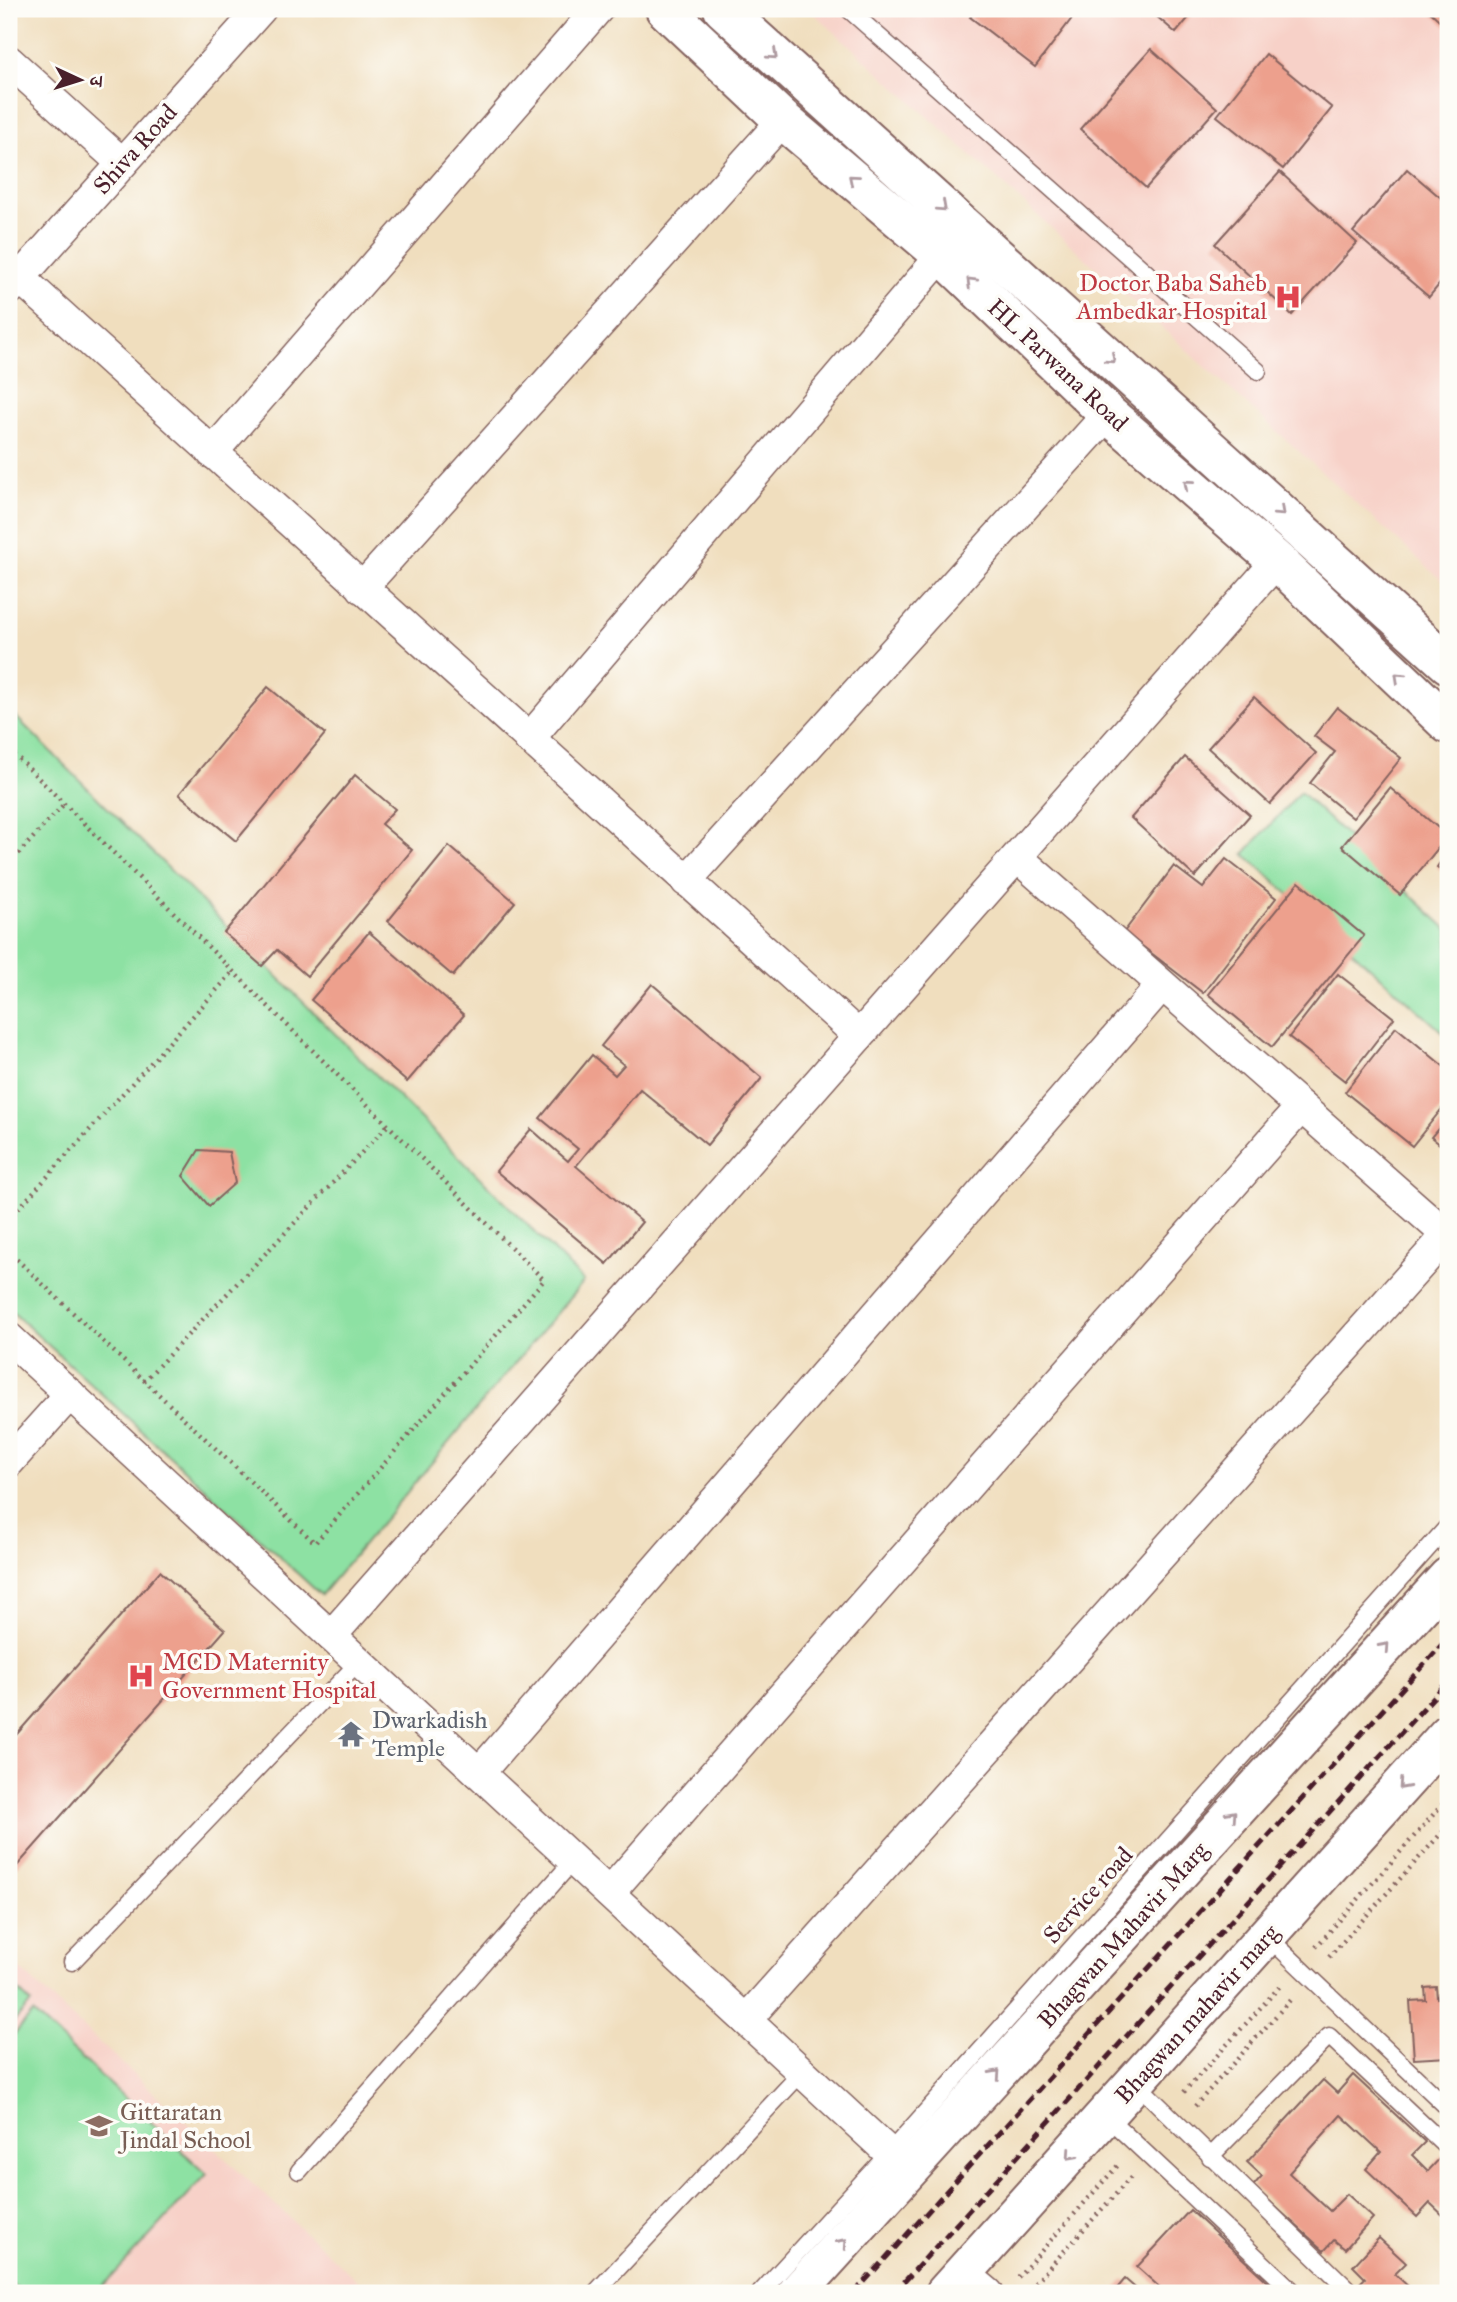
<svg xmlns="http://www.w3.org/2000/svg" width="1457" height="2302" viewBox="0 0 1457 2302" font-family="'IM FELL Great Primer','Noto Serif Devanagari',serif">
<rect width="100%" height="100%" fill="#fdfcf7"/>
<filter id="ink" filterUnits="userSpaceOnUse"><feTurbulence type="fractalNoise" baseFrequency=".0143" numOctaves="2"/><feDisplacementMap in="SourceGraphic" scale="14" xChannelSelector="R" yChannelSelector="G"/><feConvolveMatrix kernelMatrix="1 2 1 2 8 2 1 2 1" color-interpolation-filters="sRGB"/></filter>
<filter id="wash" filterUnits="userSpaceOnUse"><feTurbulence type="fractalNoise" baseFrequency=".00686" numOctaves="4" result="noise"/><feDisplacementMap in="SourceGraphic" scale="28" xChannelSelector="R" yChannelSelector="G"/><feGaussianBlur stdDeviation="1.57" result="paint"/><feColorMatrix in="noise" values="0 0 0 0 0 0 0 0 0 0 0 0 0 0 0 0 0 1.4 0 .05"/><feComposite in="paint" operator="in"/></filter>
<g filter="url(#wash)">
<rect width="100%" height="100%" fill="#f0debe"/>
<g fill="#f7d1c8">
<path d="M809,9H1448V586Z"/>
<path d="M9,1959L371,2293H9Z"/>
</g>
<g fill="#8de1a3" stroke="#6c8067" stroke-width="2">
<path d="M9,710L584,1281L321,1595L9,1309Z"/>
<path d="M1300,792L1448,930V1037L1244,854Z"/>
<path d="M9,1982L31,2003L9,2027Z"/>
<path d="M33,2013L207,2174L97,2293H22L9,2281V2040Z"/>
</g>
<g id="blocks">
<g fill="#eda08d">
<path d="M977,9H1079L1035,67L970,17Z"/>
<path d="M1148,9H1196L1176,33Z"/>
<path d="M1427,9H1448V28Z"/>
<path d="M1151,49L1217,108L1146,188L1080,129Z"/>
<path d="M1266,54L1332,108L1283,169L1217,116Z"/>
<path d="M1407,169L1448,204V274L1429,297L1353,232Z"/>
<path d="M1280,172L1357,243L1292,315L1215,244Z"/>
<path d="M268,687L325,734L236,841L179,794Z"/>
<path d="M1254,697L1316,753L1270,804L1208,748Z"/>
<path d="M1337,707L1401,758L1353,818L1310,783L1335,752L1314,736Z"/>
<path d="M1185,757L1250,815L1195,877L1131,818Z"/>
<path d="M355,775L395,809L381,824L412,850L307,976L277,950L262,966L224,933Z"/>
<path d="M1390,788L1448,836L1400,895L1342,846Z"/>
<path d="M449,846L515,902L453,976L388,921Z"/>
<path d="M1448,851V876L1437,867Z"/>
<path d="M1226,859L1276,898L1203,993L1124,932L1174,866L1203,888Z"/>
<path d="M1299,882L1364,936L1272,1047L1208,994Z"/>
<path d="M369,932L464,1015L407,1082L311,1000Z"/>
<path d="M1338,974L1394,1018L1345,1081L1289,1037Z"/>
<path d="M652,984L762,1078L707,1145L640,1089L576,1166L642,1222L607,1264L496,1171L531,1129L568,1161L578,1149L540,1118L592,1055L615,1075L624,1065L601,1046Z"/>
<path d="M1396,1027L1448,1070V1101L1412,1146L1345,1092Z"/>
<path d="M1448,1117V1151L1431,1137Z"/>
<path d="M199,1150L229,1152L235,1183L209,1206L183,1176Z"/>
<path d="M160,1571L225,1630L9,1875V1743Z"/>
<path d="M1436,1987L1437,1998L1448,1996V2057L1414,2059L1410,2001L1426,2000L1425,1988Z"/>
<path d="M1353,2075L1425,2142L1412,2155L1428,2171L1444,2154L1448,2159V2220L1430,2203L1417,2217L1366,2169L1381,2152L1341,2115L1289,2173L1330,2211L1347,2194L1373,2218L1345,2249L1334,2240L1324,2251L1253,2186L1262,2176L1247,2162L1323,2080L1337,2093Z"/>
<path d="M1190,2210L1280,2293H1166L1137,2267Z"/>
<path d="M1379,2238L1406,2263L1395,2274L1415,2293H1360L1355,2288L1365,2278L1353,2266Z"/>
<path d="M1125,2279L1141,2293H1113Z"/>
</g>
</g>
</g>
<g filter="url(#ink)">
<use href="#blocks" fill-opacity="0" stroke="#84625e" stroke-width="2"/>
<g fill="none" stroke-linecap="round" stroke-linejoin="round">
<g stroke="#84625e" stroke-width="19">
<g id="service">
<path d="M848,9L1258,371"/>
<path d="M1267,1936L1448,2108"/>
<path d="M72,1962L359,1662"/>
<path d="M1136,2083L1352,2293"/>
<path d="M1106,2116L1295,2293"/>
<path d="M1210,2157L1329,2036L1448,2148"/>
<path d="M299,2171L573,1861"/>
<path d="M595,2293L802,2072"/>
<path d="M760,2293L889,2153L1448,1526"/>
</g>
</g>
<g stroke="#84625e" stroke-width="33">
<g id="minor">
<path d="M9,61L122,163"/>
<path d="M9,268L859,1036"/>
<path d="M9,290L261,9"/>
<path d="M212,453L598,9"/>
<path d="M362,588L783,120"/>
<path d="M529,739L942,255"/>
<path d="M1017,857L1448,1236"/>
<path d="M686,881L1108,414"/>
<path d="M9,1338L909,2171"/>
<path d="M9,1462L70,1394"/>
<path d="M331,1636L1277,561"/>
<path d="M479,1773L1162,985"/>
<path d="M609,1893L1301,1107"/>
<path d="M746,2020L1447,1235"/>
<path d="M964,2273L988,2293"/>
</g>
</g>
<g stroke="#84625e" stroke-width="42">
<g id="tertiary">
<path d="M665,9L783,120L942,255L1108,414L1277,561L1448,724"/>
<path d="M723,9L1448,664"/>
</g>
</g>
<g stroke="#84625e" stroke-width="42">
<g id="secondary">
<path d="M797,2293L1448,1577"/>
<path d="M945,2293L1448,1734"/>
</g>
</g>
<g stroke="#84625e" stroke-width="4.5" stroke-dasharray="2 5" stroke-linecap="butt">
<path d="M9,749L544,1280L315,1543L9,1252"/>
<path d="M9,864L64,804"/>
<path d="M9,1219L233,972"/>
<path d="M144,1381L387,1126"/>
<path d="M1316,1947L1448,1798"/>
<path d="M1329,1957L1448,1826"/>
<path d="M1184,2092L1282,1984"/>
<path d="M1195,2106L1292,1998"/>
<path d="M1018,2277L1120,2163"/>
<path d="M1026,2293L1133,2175"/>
</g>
<use href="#service" stroke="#fff" stroke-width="16"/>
<use href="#minor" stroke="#fff" stroke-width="30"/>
<use href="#tertiary" stroke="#fff" stroke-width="38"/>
<use href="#secondary" stroke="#fff" stroke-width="38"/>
<g stroke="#4a1f2b" stroke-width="5" stroke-dasharray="10 5" stroke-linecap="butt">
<path d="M854,2293L1448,1638"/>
<path d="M894,2293L1448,1681"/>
</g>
</g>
<defs><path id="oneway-chevron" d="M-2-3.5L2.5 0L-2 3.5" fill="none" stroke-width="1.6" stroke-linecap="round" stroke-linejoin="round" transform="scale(1.75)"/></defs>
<g stroke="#ae9aa0">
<use href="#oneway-chevron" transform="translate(773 55) rotate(42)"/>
<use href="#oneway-chevron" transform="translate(853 179) rotate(-140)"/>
<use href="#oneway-chevron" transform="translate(942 207) rotate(42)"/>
<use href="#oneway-chevron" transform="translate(971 282) rotate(-136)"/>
<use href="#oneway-chevron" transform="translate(1111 359) rotate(42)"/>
<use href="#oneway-chevron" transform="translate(1188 484) rotate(-139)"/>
<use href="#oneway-chevron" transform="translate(1280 512) rotate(42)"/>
<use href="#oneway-chevron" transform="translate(1399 677) rotate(-137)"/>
<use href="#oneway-chevron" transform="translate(1385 1647) rotate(-48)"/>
<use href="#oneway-chevron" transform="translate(1403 1785) rotate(132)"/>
<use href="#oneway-chevron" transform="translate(1232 1815) rotate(-48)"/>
<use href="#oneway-chevron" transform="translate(996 2074) rotate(-48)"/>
<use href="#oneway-chevron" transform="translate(1071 2155) rotate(132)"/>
<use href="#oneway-chevron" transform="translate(843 2243) rotate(-48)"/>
</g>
</g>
<defs>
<g id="hospital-bare" transform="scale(2.1)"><path d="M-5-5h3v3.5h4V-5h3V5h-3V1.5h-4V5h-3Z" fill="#e0444e" stroke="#fdfcf7" stroke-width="2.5" paint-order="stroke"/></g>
<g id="temple-bare" transform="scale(2.1)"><path d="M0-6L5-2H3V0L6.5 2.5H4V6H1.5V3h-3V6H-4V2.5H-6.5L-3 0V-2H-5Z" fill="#6b7280" stroke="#fdfcf7" stroke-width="2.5" paint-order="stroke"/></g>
<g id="school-bare" transform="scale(2.1)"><path d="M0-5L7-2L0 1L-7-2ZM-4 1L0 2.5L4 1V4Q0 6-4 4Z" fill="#8d6e63" stroke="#fdfcf7" stroke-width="2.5" paint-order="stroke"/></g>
</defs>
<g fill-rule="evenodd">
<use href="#hospital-bare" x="1288" y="297"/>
<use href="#hospital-bare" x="141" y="1676"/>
<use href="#temple-bare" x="351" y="1734"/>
<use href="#school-bare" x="99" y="2126"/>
</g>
<g text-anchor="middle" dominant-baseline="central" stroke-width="7" stroke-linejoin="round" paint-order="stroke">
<g font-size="24" fill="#4a1f2b" stroke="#fdfcf7">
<text transform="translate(135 149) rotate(-48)">Shiva Road</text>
<text transform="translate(1058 365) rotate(43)">HL Parwana Road</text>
<text transform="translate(1088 1895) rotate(-48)">Service road</text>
<text transform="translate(1123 1935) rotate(-48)">Bhagwan Mahavir Marg</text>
<text transform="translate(1197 2014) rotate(-48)">Bhagwan mahavir marg</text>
</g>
<g font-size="24" fill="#be3a42" stroke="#fdfcf7" text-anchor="end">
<text x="1267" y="283">Doctor Baba Saheb<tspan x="1267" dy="28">Ambedkar Hospital</tspan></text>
<text x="162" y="1662" text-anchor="start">MCD Maternity<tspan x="162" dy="28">Government Hospital</tspan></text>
</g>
<g font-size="24" fill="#5b616d" stroke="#fdfcf7" text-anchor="start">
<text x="372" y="1720">Dwarkadish<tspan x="372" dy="28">Temple</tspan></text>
</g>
<g font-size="24" fill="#785e54" stroke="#fdfcf7" text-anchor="start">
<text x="120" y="2112">Gittaratan<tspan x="120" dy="28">Jindal School</tspan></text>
</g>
</g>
<rect width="1457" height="2302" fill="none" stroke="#fdfcf7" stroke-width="35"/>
<g transform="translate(80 80) rotate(94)" stroke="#fdfcf7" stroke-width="5" paint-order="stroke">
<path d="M0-5L12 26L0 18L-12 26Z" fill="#4a1f2b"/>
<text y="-10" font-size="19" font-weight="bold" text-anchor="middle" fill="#4a1f2b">उ</text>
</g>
</svg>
